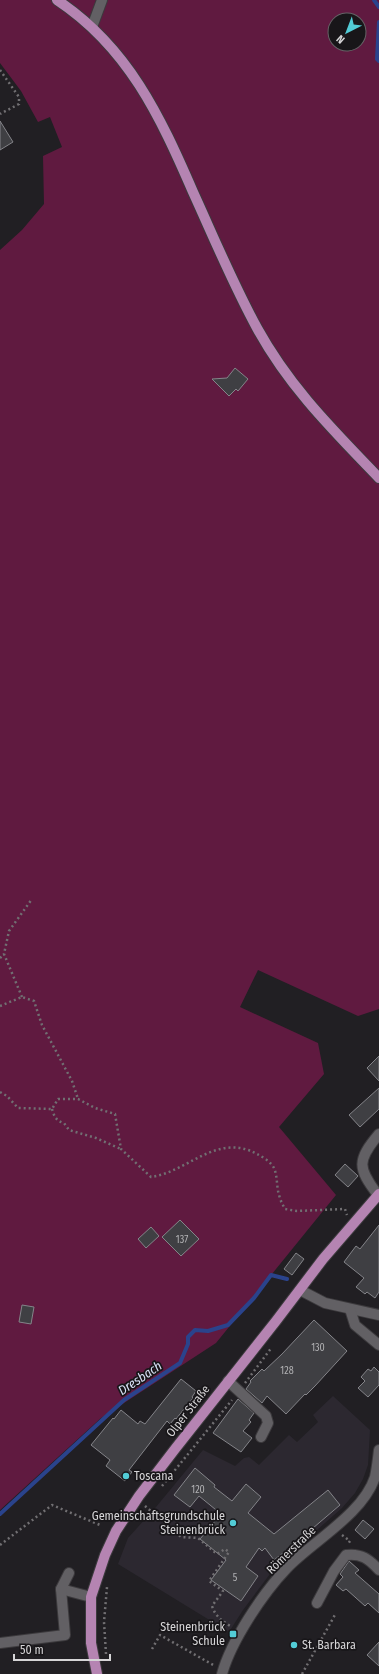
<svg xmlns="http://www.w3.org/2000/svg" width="379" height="1674" viewBox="0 0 379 1674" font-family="'Fira Sans Condensed',sans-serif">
<rect width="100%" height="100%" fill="#211f23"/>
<path fill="#2c2830" d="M333,1396L370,1430L368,1465L363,1479L355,1493L342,1508L276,1566L243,1610L229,1632L118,1564L128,1538L156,1507L203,1450L235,1466L244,1458L249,1457L259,1465L289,1435L297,1442L318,1422L313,1415Z"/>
<path fill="#601a40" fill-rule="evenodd" d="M0,0H379V1009L358,1016L258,970L240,1007L318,1043L324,1074L279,1127L336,1195L216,1343L101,1418L0,1510V250L22,230L44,204L43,156L62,147L50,117L38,122L21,91L0,63ZM335,20H359V44H335Z"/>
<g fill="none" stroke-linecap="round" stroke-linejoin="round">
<g stroke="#2a438c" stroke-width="4">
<path d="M374,0L379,7"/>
<path d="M379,22L377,59L379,61"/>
<path d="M0,1514L124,1400L180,1363L188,1344V1337L195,1330L208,1331L228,1325L254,1298L271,1275L287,1279"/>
</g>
</g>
<g fill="#3f3f43" stroke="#848489">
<path d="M0,121L13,142L0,150Z"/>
<path d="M235,368L248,379L238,391L236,389L229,396L212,379L227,378Z"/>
<path d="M379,1056V1081L367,1068Z"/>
<path d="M379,1088V1109L360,1127L349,1115Z"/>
<path d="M345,1164L358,1176L348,1187L335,1175Z"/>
<path d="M180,1220L199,1239L181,1256L162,1237Z"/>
<path d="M379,1225V1292L375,1298L367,1292L365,1294L356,1287L364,1278L344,1262L356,1246L360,1249Z"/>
<path d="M151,1227L159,1236L146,1248L138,1239Z"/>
<path d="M296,1253L304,1259L292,1275L284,1269Z"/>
<path d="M22,1305L34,1307L31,1324L19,1322Z"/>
<path d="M314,1320L347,1351L315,1386L306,1395L305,1394L286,1414L267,1396L262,1403L246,1389L251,1382L250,1381L262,1369L264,1371L282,1354Z"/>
<path d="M374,1367L379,1372V1385L368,1397L358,1388L365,1381L361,1377L368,1369L371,1371Z"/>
<path d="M181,1379L196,1391L192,1397L193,1398L176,1419L175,1418L170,1424L167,1421L129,1470L132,1472L125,1481L106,1466L110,1460L91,1445L113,1418L114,1419L121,1410L138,1424L140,1421L145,1424Z"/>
<path d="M238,1399L254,1413L249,1420L251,1422L243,1431L252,1438L241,1452L213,1433Z"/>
<path d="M195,1468L215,1485L214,1487L232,1501L246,1484L261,1497L248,1513L274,1534L328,1490L340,1505L292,1546L294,1547L286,1556L283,1553L274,1560L265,1548L262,1551L259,1548L246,1567L258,1576L241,1601L211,1580L226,1560L200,1539L221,1514L199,1496L190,1507L174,1495Z"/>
<path d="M363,1520L374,1529L365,1539L355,1530Z"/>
<path d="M349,1561L359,1570L355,1573L379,1594V1613L368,1603L365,1606L346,1589L343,1591L336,1585L343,1577L340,1574Z"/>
<path d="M379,1642V1666L367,1655Z"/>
</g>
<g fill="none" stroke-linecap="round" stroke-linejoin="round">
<g stroke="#3c3a3d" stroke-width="12">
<g id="minor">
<path d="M92,27L102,0"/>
<path d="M378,1195C357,1168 357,1160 379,1134"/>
<path d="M300,1290L325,1303L379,1315"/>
<path d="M350,1309L355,1325L379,1345"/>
<path d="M228,1381L266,1416L268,1423L261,1437"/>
<path d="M61,1589L91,1597"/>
<path d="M317,1603L334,1571L346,1555C361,1553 369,1559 379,1570"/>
<path d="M0,1643L65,1635L61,1589L69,1573"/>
<path d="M222,1674C231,1641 263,1593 287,1568C313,1541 363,1514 375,1477C377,1468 378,1458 379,1450"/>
</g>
</g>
<g stroke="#3c3a3d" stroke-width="12">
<g id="major">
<path d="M57,0C128,47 160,116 193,192C214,238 233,284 257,328C290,388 333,430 379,478"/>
<path d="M97,1674L91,1643V1597L105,1555L116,1531L139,1496L175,1449L276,1321L323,1259L379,1194"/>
</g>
</g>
<g stroke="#716f72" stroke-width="2.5" stroke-dasharray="2 3" stroke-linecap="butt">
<path d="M0,70L19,97V104L0,114"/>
<path d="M0,958L4,954"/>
<path d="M22,997L4,954L9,931L32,899"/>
<path d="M0,1006L22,997L34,1001L42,1025L72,1081L78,1099"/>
<path d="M0,1092L7,1096L18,1108L52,1109L58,1099H78L95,1108L115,1114L121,1149L151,1177C188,1172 217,1132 257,1154C263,1157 271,1162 274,1168C278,1177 276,1188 280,1198C281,1202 283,1205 285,1209L297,1211L345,1209L347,1215"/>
<path d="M52,1109C54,1116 56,1121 64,1123L69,1130L96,1138L121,1149"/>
<path d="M245,1383L272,1347"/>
<path d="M162,1486L232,1400"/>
<path d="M145,1506L181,1537L198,1538L217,1554L225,1549L229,1552L209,1581L223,1591L212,1606C215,1616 223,1622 232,1627"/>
<path d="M342,1535L350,1541L348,1544"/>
<path d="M0,1545L52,1505L100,1525"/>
<path d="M152,1649L160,1635L215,1666"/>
<path d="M106,1654L104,1622L107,1587"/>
<path d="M302,1674L336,1613"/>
</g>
<use href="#minor" stroke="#626064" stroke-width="10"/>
<use href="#major" stroke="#b584b2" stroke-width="10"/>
</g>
<g fill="#52ccd6" stroke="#181619" stroke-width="1.5">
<circle cx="126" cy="1476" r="4"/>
<circle cx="233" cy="1523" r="4"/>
<rect x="229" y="1630" width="8" height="8" rx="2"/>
<circle cx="294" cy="1645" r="4"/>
</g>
<g text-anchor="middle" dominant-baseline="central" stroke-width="3.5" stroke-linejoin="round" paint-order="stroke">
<g font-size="10" fill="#b0b0b2">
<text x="182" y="1240">137</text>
<text x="318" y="1348">130</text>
<text x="287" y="1371">128</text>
<text x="198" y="1490">120</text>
<text x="235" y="1578">5</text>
</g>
<g font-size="12" fill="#d6d5d7" stroke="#181619">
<text transform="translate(188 1411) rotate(-52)">Olper Straße</text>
<text transform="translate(291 1550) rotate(-44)">Römerstraße</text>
</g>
<g font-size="12" fill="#d6d5d7" stroke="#181619" text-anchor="start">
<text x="134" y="1476">Toscana</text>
<text x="225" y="1516" text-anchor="end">Gemeinschaftsgrundschule<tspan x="225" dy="14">Steinenbrück</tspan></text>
<text x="225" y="1627" text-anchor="end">Steinenbrück<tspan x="225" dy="14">Schule</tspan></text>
<text x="302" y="1645">St. Barbara</text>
</g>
<g font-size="13" font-style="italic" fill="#d8e1f6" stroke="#181619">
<text transform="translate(140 1378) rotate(-34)">Dresbach</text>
</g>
</g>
<g transform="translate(347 32) rotate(222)"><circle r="19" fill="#181619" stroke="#646265"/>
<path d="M0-3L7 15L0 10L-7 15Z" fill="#52ccd6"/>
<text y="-6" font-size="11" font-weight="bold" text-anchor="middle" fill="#d6d5d7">N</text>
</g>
<path d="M14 1654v6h96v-6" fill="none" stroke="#d6d5d7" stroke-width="2"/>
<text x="20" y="1654" font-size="12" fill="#d6d5d7" stroke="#181619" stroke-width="3" paint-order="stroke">50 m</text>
</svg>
